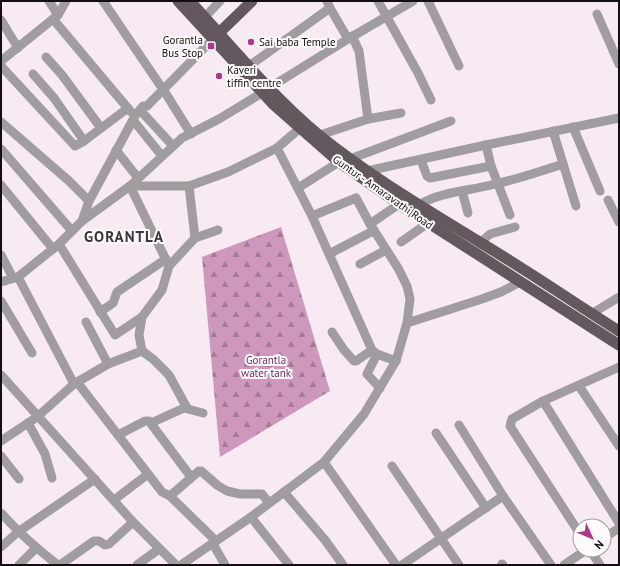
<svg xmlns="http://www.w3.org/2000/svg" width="620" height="566" viewBox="0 0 620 566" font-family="'PT Sans',sans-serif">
<defs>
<pattern id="forest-firs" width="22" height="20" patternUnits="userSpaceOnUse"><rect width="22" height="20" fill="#ce98bc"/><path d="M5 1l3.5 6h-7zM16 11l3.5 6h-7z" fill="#a67a97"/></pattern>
</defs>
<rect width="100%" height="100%" fill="#f8eaf3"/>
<path fill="url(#forest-firs)" d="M281,227L330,391L220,457L202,257Z"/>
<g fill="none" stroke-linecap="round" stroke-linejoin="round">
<g stroke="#a19c9f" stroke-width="9">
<path d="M49,1L58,15"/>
<path d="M103,1L160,85"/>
<path d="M327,1L330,8L348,39"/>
<path d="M378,1L418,73L431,100"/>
<path d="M428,1L459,66"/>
<path d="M597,14L619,64"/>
<path d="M205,17L220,1"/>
<path d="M53,19L131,112"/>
<path d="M1,20L18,48"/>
<path d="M352,36L359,51L368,119"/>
<path d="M46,57L62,75L101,128"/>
<path d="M1,61L58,15L66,1"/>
<path d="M1,66L75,146L84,141L128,108"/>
<path d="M249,66L330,8"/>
<path d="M33,74L54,98L84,141"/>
<path d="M269,88L348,39L413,1"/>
<path d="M163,89L191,134"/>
<path d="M140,110L173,146"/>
<path d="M133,120L162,156"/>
<path d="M1,122L69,181L89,201"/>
<path d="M573,127L600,191"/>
<path d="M553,131L576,206"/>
<path d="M320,135L368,119L401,113"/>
<path d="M486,145L491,166L510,215"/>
<path d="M277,148L312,216L372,350L377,354L396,361"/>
<path d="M1,149L72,231"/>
<path d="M116,150L138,178"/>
<path d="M350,159L451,121"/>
<path d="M421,160L427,176L430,178L491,166"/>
<path d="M367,171L486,145L619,118"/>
<path d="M1,185L53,249"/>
<path d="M298,188L339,162"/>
<path d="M462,191L468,213"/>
<path d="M608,200L619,222"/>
<path d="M419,205C442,191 470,191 495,184C518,179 541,171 563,164"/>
<path d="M312,216L356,198L370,224"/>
<path d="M82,221L130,186L182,138L219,119L262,93"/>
<path d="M195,238L218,230"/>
<path d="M401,242L428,223"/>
<path d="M481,242L490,234L515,227"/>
<path d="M59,244L115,335L142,317"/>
<path d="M329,254L373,231"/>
<path d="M1,255L13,278"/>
<path d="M360,264L386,250"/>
<path d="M169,266L130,186H189L228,172L277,148L299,129"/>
<path d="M18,277L74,384"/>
<path d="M1,282L18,277L59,244L82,221L89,201L135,116L143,106H147L217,35"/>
<path d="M1,301L32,353"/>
<path d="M100,312L113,303L117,292L120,290L166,259"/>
<path d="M591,314L619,297"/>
<path d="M86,322L108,364"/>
<path d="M407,323L482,299L501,292L520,282"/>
<path d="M332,332L344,350L354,361H356L372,350"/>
<path d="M142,351L153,359L169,375L187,408"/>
<path d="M377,354L367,374L380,388"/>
<path d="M619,367L543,401L619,523"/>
<path d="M1,375L133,522L176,565"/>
<path d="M77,382L162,492L170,496L216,541"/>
<path d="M579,386L619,446"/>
<path d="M543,401L512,419L510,426L580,534"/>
<path d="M28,423L45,454L52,478"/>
<path d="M151,423L184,408L203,413"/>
<path d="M459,425L503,496L551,565"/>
<path d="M436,433L486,508"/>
<path d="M118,435L145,421H149L191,477"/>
<path d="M1,441L37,417L74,384L108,364L142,351L139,335L142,317L162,290L169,266L195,238L189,186"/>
<path d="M1,456L19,479"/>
<path d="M324,462L396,565"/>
<path d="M392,466L459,565"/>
<path d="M284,492L325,540L343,565"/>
<path d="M170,496L199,471H201L217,485L227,491L240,494H262L269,503"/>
<path d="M114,500L148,474"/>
<path d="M1,513C19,533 37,549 58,565"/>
<path d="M251,517L289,565"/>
<path d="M604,538L619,528"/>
<path d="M213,544L225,565"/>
<path d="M1,547L18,532L95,479"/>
<path d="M590,550L600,565"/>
<path d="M502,564L503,565"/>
<path d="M19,565L36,548"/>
<path d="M60,565L94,541H99L105,545L109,544L133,522"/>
<path d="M137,565L159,549"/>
<path d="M181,565L251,517L324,462L364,414L396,361L407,323L410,299L407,286L398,268L370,224L399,204"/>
<path d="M402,565L503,496"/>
<path d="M564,565L586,550"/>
</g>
<g stroke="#62585e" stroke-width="11">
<path d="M178,1L273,104L339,162L399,204L619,345"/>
<path d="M190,1C232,47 272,96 320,136C371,177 426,209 481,243C528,271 573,302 619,331"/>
<path d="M219,33L252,1"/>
</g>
</g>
<g fill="#ad3890" stroke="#fefbfd" stroke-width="1.5">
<circle cx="251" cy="42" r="4"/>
<rect x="207" y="42" width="8" height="8" rx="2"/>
<circle cx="219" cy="76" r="4"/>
</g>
<g text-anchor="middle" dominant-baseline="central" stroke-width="4" stroke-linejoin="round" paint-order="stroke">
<g font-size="11" fill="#130e11" stroke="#fefbfd" text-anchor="start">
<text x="203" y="40" text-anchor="end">Gorantla<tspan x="203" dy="13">Bus Stop</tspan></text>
<text x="259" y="42">Sai baba Temple</text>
<text x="227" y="70">Kaveri<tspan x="227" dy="13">tiffin centre</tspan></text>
</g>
<g font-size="11" fill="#130e11" stroke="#fefbfd">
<text transform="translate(383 192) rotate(35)">Guntur - Amaravathi Road</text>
</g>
<g font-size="11" fill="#6d2d5c" stroke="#fefbfd">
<text x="266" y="360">Gorantla<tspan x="266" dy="13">water tank</tspan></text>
</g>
<g font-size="15" font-weight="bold" letter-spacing="1" fill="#3f343b" stroke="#fefbfd">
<text x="124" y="236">GORANTLA</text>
</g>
</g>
<rect width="620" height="566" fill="none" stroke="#130e11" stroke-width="4"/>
<g transform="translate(592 538) rotate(134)"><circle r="19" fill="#fefbfd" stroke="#a09c9f"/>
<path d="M0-3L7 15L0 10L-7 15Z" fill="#ad3890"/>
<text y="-6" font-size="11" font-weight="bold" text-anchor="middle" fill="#130e11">N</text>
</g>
</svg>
